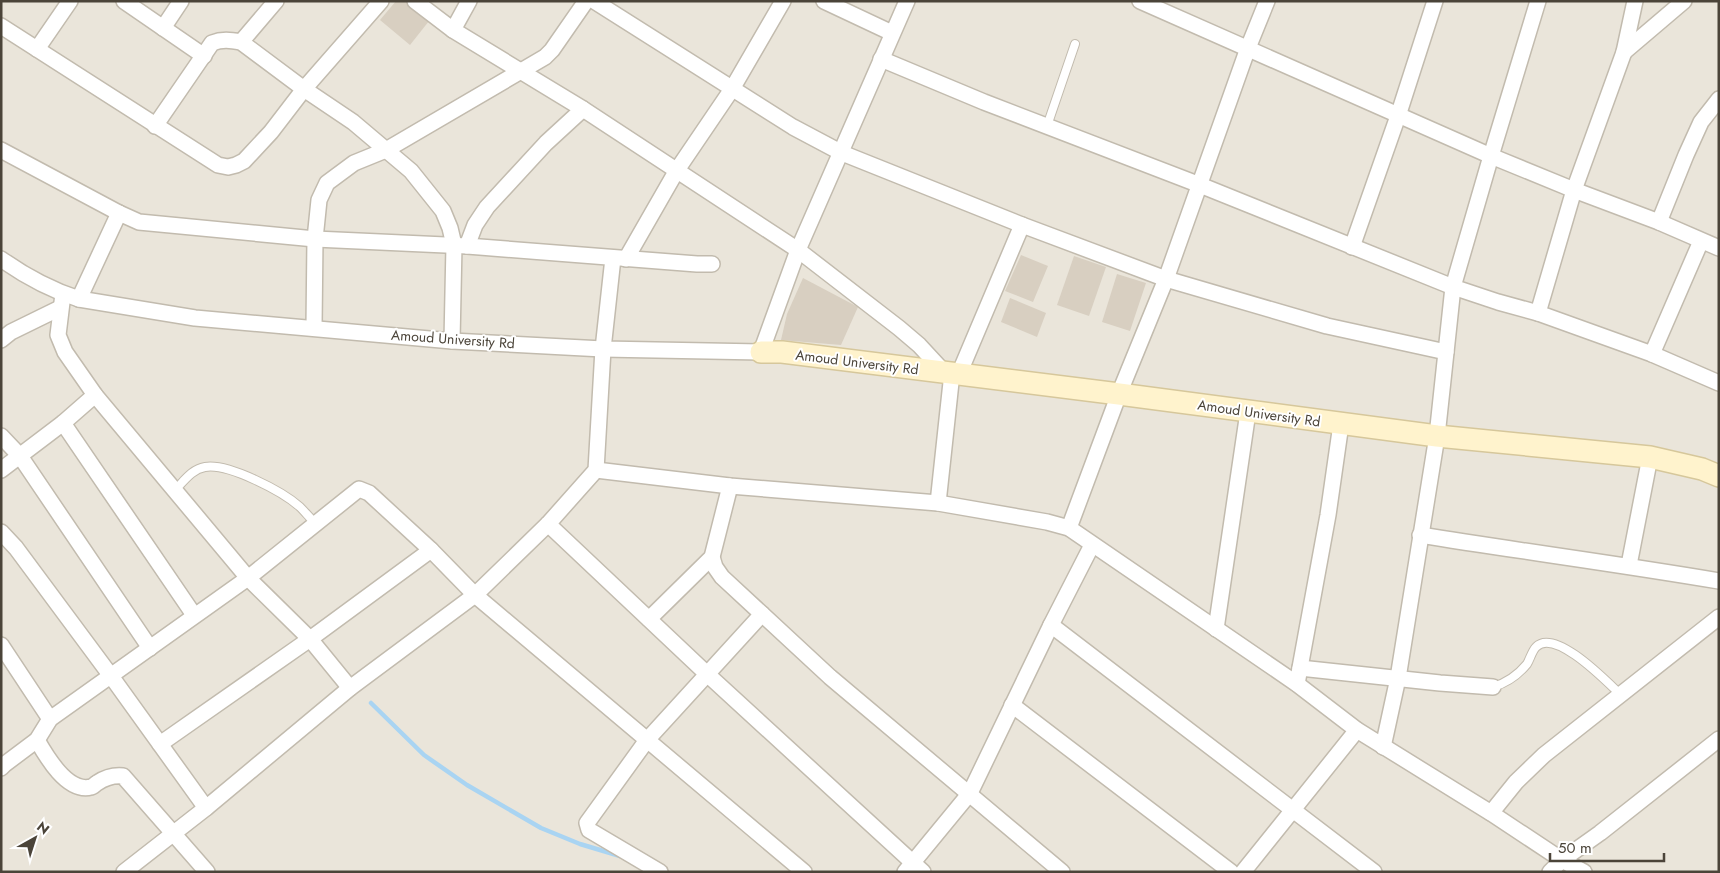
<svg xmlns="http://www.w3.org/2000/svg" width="1720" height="873" viewBox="0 0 1720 873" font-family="Jost,sans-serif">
<rect width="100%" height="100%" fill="#f6f3ec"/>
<rect fill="#eae5da" x="1" y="1" width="1718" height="871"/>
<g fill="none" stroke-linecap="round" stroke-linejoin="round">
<path stroke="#a9d4f2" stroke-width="4.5" d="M371,703L424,755L467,785L541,828L580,844L620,856"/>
</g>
<g fill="#d8cfc1">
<path d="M396,1H405L429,21L410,45L380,20Z"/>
<path d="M1021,255L1048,266L1033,302L1005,291Z"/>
<path d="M1074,256L1106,267L1089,316L1057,305Z"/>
<path d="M1117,274L1146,283L1130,331L1102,322Z"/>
<path d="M803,278L858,307L841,345L781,340L787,314Z"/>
<path d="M1010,298L1046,313L1037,337L1001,322Z"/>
</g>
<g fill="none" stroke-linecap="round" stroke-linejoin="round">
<g stroke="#c2bbae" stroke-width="10">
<g id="lane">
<path d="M1047,126L1075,44"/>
<path d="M175,490C184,481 192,469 205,467C228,463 282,491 300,507C305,512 310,518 316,524"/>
<path d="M1493,687C1506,683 1518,675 1527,664C1530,659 1532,651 1536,647C1555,627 1608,683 1621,695"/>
</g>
</g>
<g stroke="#c2bbae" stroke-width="18">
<g id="street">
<path d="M124,1L204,56"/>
<path d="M415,1L453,30L583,109L798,250L899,328L919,345L944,372"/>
<path d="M594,1L793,127L842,153L1022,225L1166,279L1327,326L1446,352"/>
<path d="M824,1L892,33"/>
<path d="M1140,1L1491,156L1574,190L1659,222L1719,248"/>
<path d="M1,26L218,165L228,167L236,165L244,161L271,132L304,89L381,1"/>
<path d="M163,28L181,1"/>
<path d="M453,30L469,1"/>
<path d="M241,42L276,1"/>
<path d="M37,49L70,1"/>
<path d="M1624,52L1684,1"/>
<path d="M881,59L984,102L1200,185L1453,287L1498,302L1538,313L1652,354L1719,383"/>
<path d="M155,126L212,43C222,39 230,40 241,42L304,89L353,122L411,171L443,211L450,228L454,245L452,341"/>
<path d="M1,150L119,213L139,222L315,239L467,246L697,264H712"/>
<path d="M1659,222L1686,155L1701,122L1719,99"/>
<path d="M467,246L475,225L487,207L546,143L583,109"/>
<path d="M1352,247L1398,116L1435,1"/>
<path d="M1,259C25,276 51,290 79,299L195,318L452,341L603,349L761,352L798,250L907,1"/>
<path d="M626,259L677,170L732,89L783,1"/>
<path d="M63,294L58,335L65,352L95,395L248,578L310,639L350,688"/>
<path d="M79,299L119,213"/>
<path d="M1538,313L1574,190L1624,52L1635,1"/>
<path d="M314,327L315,239L319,200L327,183L354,163L386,150L545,57L552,50L586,1"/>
<path d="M1,340L11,332L60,308"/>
<path d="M1652,354L1701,241"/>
<path d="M959,374L1022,225"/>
<path d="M63,423L194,615"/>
<path d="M1,436L20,456L150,648"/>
<path d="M1,470L63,423L95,395"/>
<path d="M596,470L730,486L938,503L1047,522L1069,528L1297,684L1357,730L1491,813L1562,860L1584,872"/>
<path d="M938,503L952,373"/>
<path d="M548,524L707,674L923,872"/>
<path d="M1069,528L1119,394L1166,279L1248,48L1267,1"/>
<path d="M1,532L16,548L111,676L206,808"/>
<path d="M1420,535C1519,551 1619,564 1719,581"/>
<path d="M712,557L715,567L722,577L830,677L1062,872"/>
<path d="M1629,565L1650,457"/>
<path d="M649,619L712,557L730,486"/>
<path d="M1051,625L1374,872"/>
<path d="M1216,629L1248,412"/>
<path d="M1,645L50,719"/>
<path d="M1300,668L1440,683L1493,687"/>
<path d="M1297,684L1328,515L1341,424"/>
<path d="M1012,705L1231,872"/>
<path d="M37,740C46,756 67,793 91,787C93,787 95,784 97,783C106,777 113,775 123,776L207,872"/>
<path d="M160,744L310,639L431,550"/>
<path d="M1383,747L1398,678L1437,436L1453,287L1491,156L1538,1"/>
<path d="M1,768L5,764L37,740L50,719L248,578L359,489L369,493L431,550L475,595L804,872"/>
<path d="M1491,813L1516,782L1544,755L1719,617"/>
<path d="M124,872L206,808L350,688L475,595L548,524L596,470L603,349L613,258"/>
<path d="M660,872L589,830L587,823L647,740L762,614"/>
<path d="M905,872L970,793L1051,625L1092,545"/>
<path d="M1243,872L1357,730"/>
<path d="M1550,872L1562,860L1600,833L1719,739"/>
</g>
</g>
<g stroke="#d6c79b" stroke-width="24">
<path id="secondary" d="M761,352H782L1119,394L1437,436L1650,457L1702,469L1719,476"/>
</g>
<use href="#lane" stroke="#fff" stroke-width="8"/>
<use href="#street" stroke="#fff" stroke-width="15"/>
<use href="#secondary" stroke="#fff3cd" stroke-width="21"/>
</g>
<g text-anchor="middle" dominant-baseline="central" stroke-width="4" stroke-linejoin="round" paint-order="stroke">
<g font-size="14" fill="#4b4439" stroke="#fff">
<text transform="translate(453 339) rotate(4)">Amoud University Rd</text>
<text transform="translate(857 362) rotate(7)">Amoud University Rd</text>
<text transform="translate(1259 413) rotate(8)">Amoud University Rd</text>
</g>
</g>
<rect width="1720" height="873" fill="none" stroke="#4b4439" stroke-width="5"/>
<g transform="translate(35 838) rotate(39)" stroke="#ffffff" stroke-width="4" paint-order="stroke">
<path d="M0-4L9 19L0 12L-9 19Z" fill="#4b4439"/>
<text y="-8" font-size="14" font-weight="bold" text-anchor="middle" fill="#4b4439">N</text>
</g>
<path d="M1550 853v8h114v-8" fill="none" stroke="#4b4439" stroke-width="2.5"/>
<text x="1558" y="853" font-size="15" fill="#4b4439" stroke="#ffffff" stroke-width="4" paint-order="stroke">50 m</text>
</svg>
